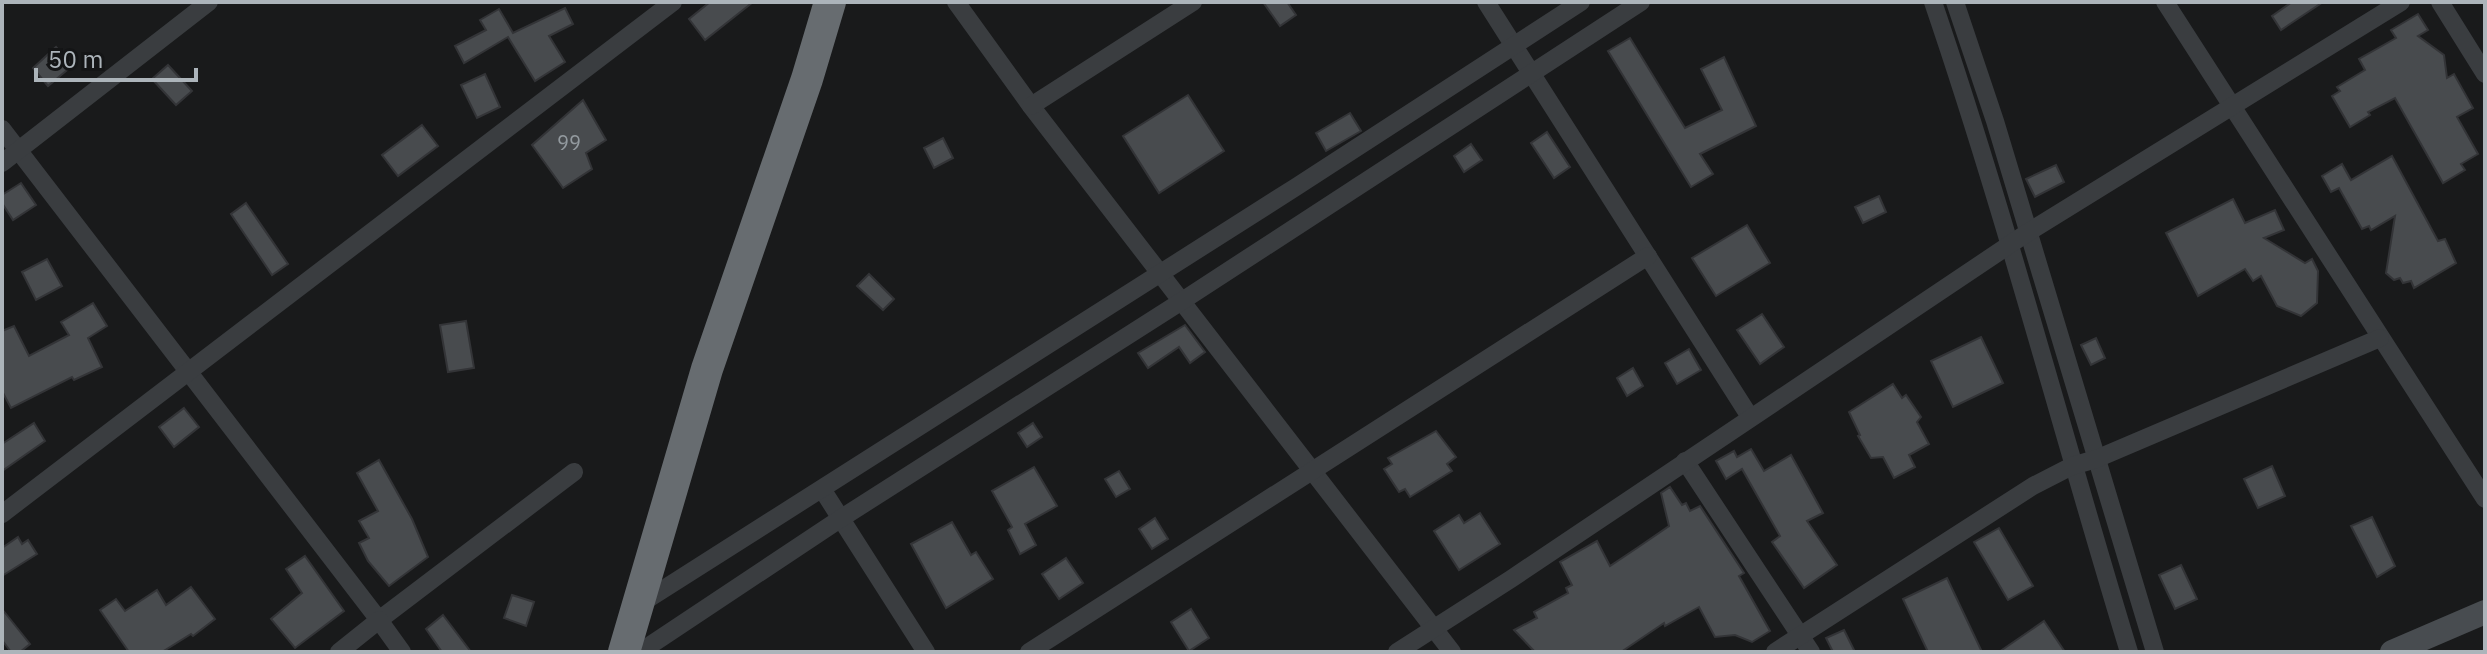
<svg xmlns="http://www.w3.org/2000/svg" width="2487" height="654" viewBox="0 0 2487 654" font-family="'IBM Plex Sans',sans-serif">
<rect width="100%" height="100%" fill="#191a1b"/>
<g fill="#484b4e" stroke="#333437" stroke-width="2">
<path d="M710,2H753L705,40L689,19Z"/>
<path d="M1263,2H1287L1296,15L1280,26Z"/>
<path d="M2292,2H2323L2281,30L2272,16Z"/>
<path d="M565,8L573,24L549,36L565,62L535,81L508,37L464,63L455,46L486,30L480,20L499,9L513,33Z"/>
<path d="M2418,14L2428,30L2418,36L2444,55L2447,78L2454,74L2473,108L2457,117L2478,154L2461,164L2465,170L2443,183L2395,98L2368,112L2370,115L2350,127L2332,96L2340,91L2337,87L2365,70L2359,59L2396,38L2391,30Z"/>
<path d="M1630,38L1685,128L1722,110L1701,69L1724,57L1756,126L1700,154L1713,174L1691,187L1608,51Z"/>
<path d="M56,47L72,66L48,86L33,68Z"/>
<path d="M168,65L192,91L176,105L152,79Z"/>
<path d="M485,74L500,107L477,118L461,85Z"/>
<path d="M1188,95L1224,151L1159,193L1123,136Z"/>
<path d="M583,100L606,140L586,153L592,169L563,188L532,145Z"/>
<path d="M1350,113L1361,131L1326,151L1316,133Z"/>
<path d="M422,125L438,146L398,176L382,155Z"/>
<path d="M1547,132L1570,167L1554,178L1531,143Z"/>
<path d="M943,138L953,158L934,168L924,148Z"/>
<path d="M1471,144L1482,160L1464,172L1454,156Z"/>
<path d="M2392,156L2438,241L2445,239L2456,263L2414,288L2411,281L2403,283L2400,278L2394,280L2386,273L2395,216L2371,230L2369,226L2362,229L2339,188L2331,192L2322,176L2342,164L2351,180Z"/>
<path d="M2056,165L2064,182L2035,197L2026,179Z"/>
<path d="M21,183L36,205L13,220L2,203V195Z"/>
<path d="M1879,196L1886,212L1863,223L1855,207Z"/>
<path d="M2233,199L2245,223L2275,210L2284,230L2264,238L2305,263L2312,259L2318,271L2317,303L2301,316L2277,306L2261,276L2253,281L2245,269L2198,296L2166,233Z"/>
<path d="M246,203L288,264L272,275L231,214Z"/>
<path d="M1747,225L1770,263L1716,296L1692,258Z"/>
<path d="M47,259L62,286L36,300L22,272Z"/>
<path d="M869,274L894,299L883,310L857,286Z"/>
<path d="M93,303L107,326L88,338L102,367L74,380L72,377L11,408L2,391V331L14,326L29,356L69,335L61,322Z"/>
<path d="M1762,314L1784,347L1760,364L1737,330Z"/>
<path d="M466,321L474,368L448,372L440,325Z"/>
<path d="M1185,325L1205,352L1190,363L1179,347L1148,368L1138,353Z"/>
<path d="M1981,337L2003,383L1953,407L1931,361Z"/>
<path d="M2096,338L2105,358L2091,365L2081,345Z"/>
<path d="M1689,349L1701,370L1677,384L1665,363Z"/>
<path d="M1633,368L1643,386L1627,396L1617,378Z"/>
<path d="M1893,384L1902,398L1906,395L1921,417L1917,422L1929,444L1909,455L1915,467L1894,478L1883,457L1871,458L1858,436L1860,435L1849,412Z"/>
<path d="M184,408L199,427L174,447L159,427Z"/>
<path d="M34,423L45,441L2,471V444Z"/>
<path d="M1033,423L1042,437L1027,447L1018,433Z"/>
<path d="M1436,431L1456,457L1447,464L1452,471L1410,497L1405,489L1399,492L1384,469L1392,464L1388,458Z"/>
<path d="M1751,449L1764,471L1791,455L1823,513L1807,521L1837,565L1804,588L1772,542L1780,536L1742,469L1726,479L1716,461L1734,451L1737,457Z"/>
<path d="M379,460L412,519L428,557L389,586L368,561L359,543L369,538L359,521L378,511L357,473Z"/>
<path d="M2272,466L2285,496L2258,508L2244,479Z"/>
<path d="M1034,467L1057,506L1025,524L1036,545L1020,554L1008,530L1012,527L992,491Z"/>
<path d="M1119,471L1130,489L1116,497L1105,479Z"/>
<path d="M1670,487L1682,505L1686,503L1690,511L1700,506L1744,573L1739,576L1770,631L1752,642L1735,635L1715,637L1699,607L1665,626L1664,623L1621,652H1535L1514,630L1537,618L1534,612L1568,593L1566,588L1572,585L1560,562L1597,541L1610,566L1637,548L1669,526L1661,493Z"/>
<path d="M1480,513L1500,544L1459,570L1434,531L1459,515L1464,523Z"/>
<path d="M2372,517L2395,566L2377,577L2351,526Z"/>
<path d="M1155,518L1168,539L1152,549L1139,529Z"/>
<path d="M952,522L971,555L976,552L993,579L946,608L911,544Z"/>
<path d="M1999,528L2033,586L2008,600L1974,542Z"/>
<path d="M18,537L22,544L28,540L37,554L2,576V548Z"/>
<path d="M305,556L344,611L295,648L271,619L302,593L286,569Z"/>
<path d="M1066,558L1083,583L1059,599L1042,574Z"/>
<path d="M2181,565L2197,599L2175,609L2159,575Z"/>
<path d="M1947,578L1982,652H1928L1903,599Z"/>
<path d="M191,587L215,619L193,636L191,634L162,652H129L100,610L116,599L125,611L157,590L166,605Z"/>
<path d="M512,595L534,602L526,626L504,618Z"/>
<path d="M2,609L30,644L20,652H11L2,640Z"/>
<path d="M1191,609L1209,638L1189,651L1171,622Z"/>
<path d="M443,615L471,652H442L426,629Z"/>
<path d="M2044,621L2065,652H1999Z"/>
<path d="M1844,630L1855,652H1833L1826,638Z"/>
</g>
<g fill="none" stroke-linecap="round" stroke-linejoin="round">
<g stroke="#3a3d40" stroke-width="18">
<path d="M956,2L1031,106L1452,652"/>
<path d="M1486,2L1750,417"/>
<path d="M1933,2C2006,216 2063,436 2129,652"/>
<path d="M1955,2L1995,121L2155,652"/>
<path d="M2165,2L2485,499"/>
<path d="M2440,2L2485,74"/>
<path d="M1031,106L1193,2"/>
<path d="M2,129L379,620L574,472"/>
<path d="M2,163L209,2"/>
<path d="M1685,461L1811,652"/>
<path d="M822,489L926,652"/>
<path d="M2,514L673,2"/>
<path d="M637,606L1296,187L1581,2"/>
<path d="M339,652L379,620L402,652"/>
<path d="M640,652L840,519L1182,301L1641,2"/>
<path d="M1029,652L1648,256"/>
<path d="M1397,652L1511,579L2027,233L2401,2"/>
<path d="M1775,652L2033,486L2072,466L2096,459L2380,338"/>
</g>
<path stroke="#484c50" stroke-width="24" d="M2392,652L2485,612"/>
<path stroke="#676c70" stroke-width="32" d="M624,652L707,369L807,79L830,2"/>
</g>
<g text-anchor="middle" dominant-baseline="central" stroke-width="6" stroke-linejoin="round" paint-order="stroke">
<g font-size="20" fill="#939a9f">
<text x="569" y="142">99</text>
</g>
</g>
<rect width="2487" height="654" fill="none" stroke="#acb4ba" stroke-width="8"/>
<path d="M36 68v12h160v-12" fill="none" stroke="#acb4ba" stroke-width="4"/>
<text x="48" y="68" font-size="24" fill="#acb4ba" stroke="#141516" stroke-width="6" paint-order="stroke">50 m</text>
</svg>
